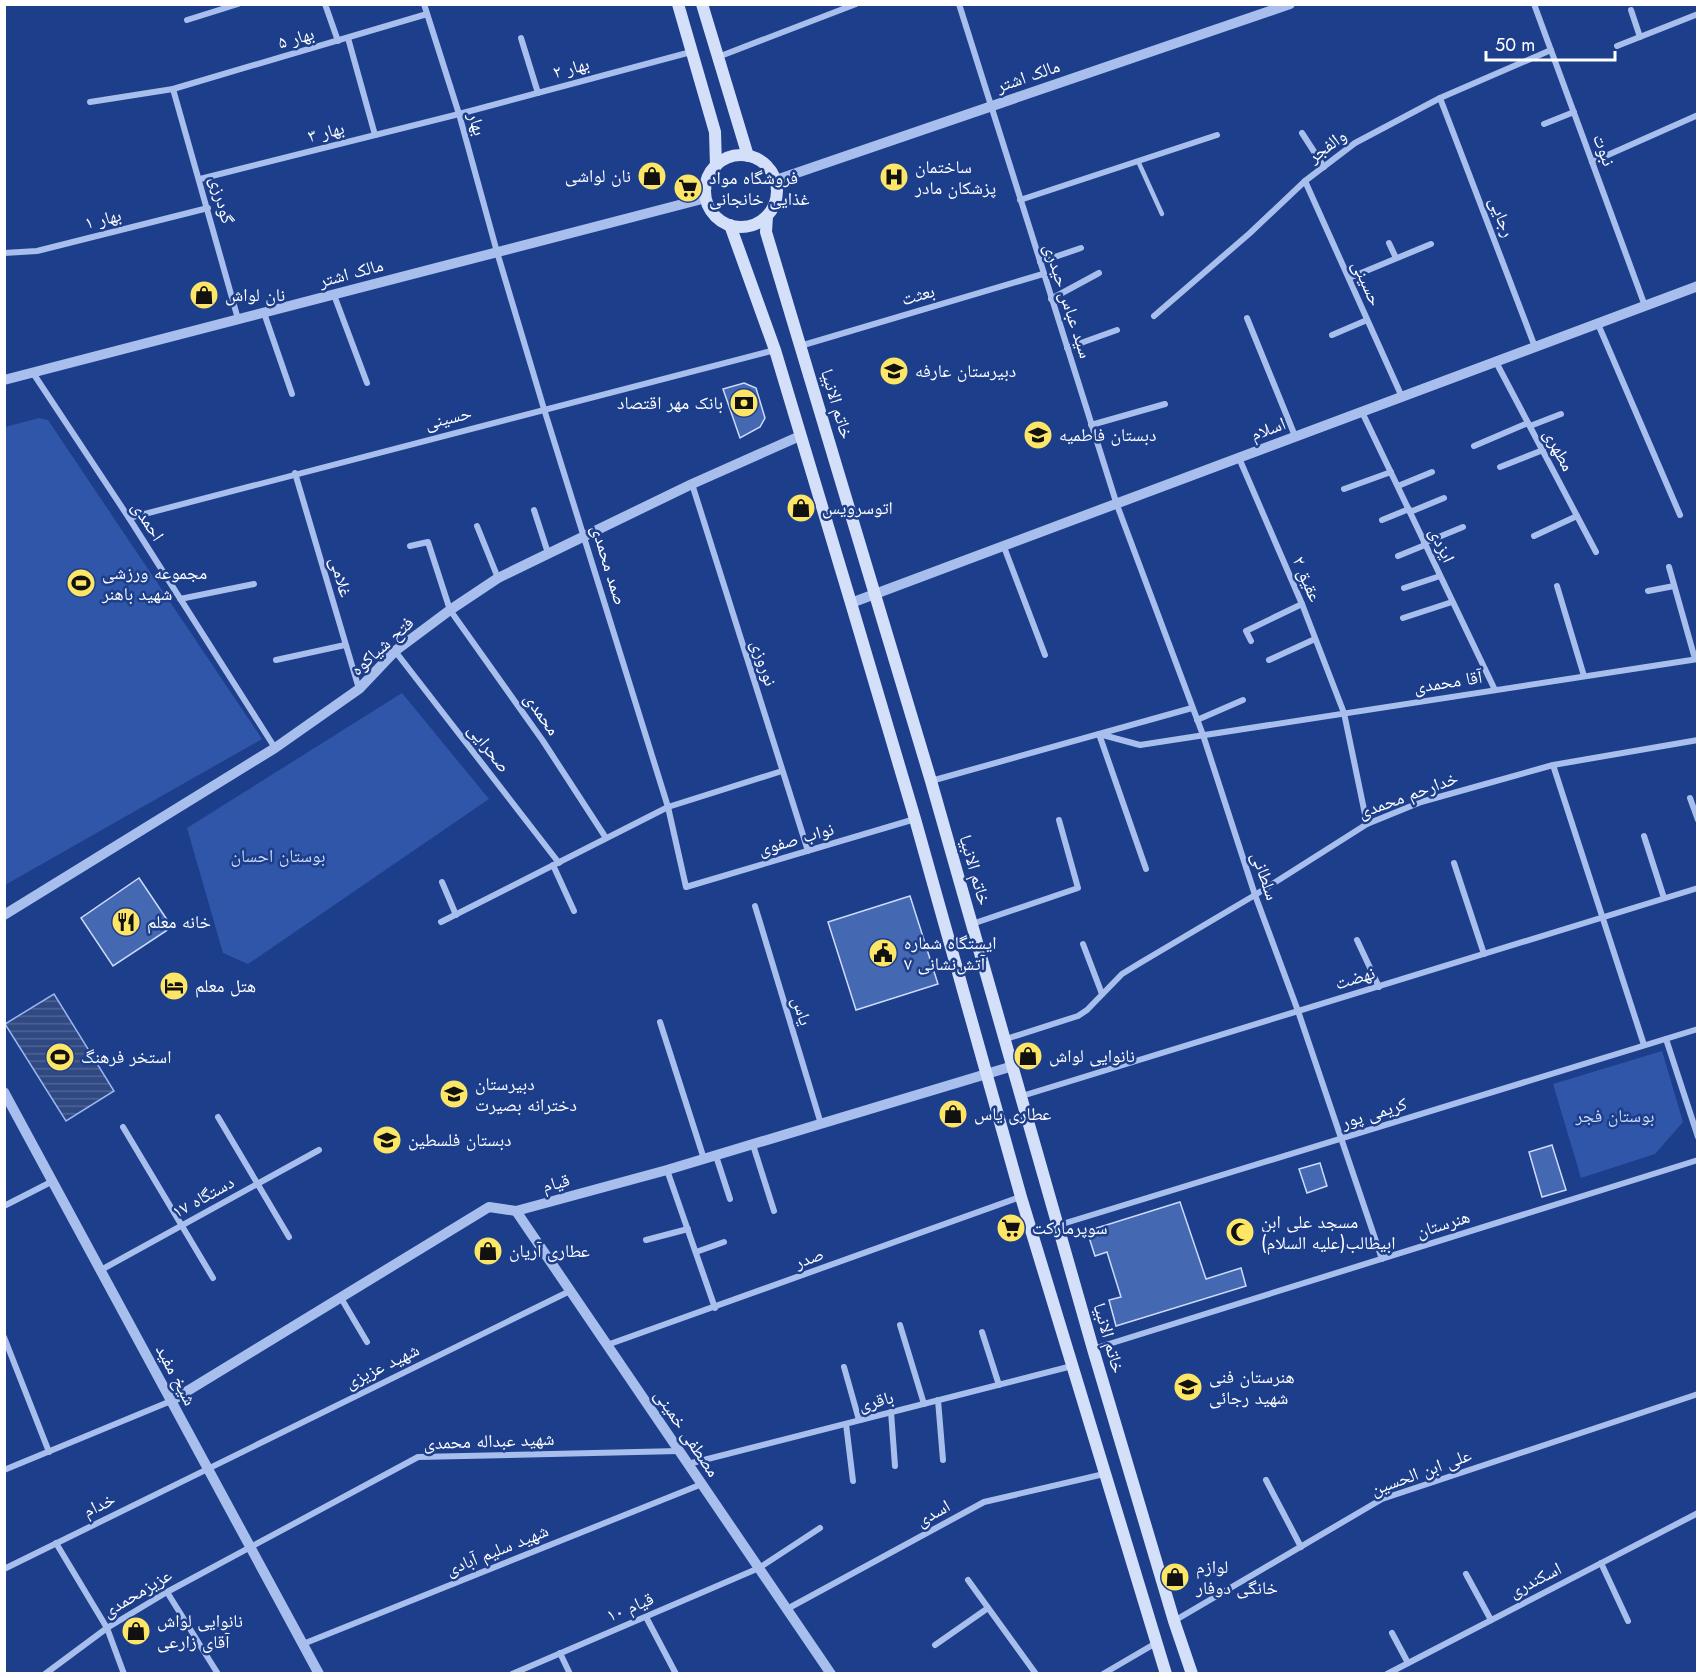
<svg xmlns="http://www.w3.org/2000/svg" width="1702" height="1678" viewBox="0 0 1702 1678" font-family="Jost,'Noto Naskh Arabic',sans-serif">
<defs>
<pattern id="water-rules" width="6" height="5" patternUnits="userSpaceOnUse" patternTransform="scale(1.5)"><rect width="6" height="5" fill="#304982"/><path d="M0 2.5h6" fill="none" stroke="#4f6495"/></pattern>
</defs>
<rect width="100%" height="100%" fill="#1c3e8b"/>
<g fill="#3056a9">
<path d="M39,418L48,420L262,739L5,885V427Z"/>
<path d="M402,693L489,799L248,964L223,953L187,828Z"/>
<path d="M1662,1051L1683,1122L1655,1154L1581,1178L1553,1084Z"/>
</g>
<path fill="url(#water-rules)" stroke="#9bb7ee" stroke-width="1.5" d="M54,994L114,1091L66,1121L5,1024Z"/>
<g fill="#4568b3" stroke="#cddbf9" stroke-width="1.5">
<path d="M744,383L756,388L765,418L760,427L740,438L723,389Z"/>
<path d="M139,878L172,927L113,966L81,918Z"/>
<path d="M910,896L938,984L856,1010L828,922Z"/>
<path d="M1552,1145L1566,1190L1542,1197L1529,1152Z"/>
<path d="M1320,1163L1327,1186L1307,1193L1299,1169Z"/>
<path d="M1180,1202L1206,1279L1241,1268L1246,1286L1116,1326L1109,1300L1121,1297L1107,1252L1095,1256L1087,1231Z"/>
</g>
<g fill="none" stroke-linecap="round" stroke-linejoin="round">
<path stroke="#a8beec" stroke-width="4.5" d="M1138,161L1162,214"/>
<g stroke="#a8beec" stroke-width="6">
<path d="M325,4L338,41"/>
<path d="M424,4L459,114L497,252L544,409L668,807L686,887L915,819"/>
<path d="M959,4L1117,505L1203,735L1255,895L1298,1011L1382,1259"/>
<path d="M1534,4L1645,306"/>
<path d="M1631,10L1640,37"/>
<path d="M187,20L238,4"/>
<path d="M348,38L375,135"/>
<path d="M521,38L538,93"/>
<path d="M1617,46L1698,14"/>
<path d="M718,57L856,4"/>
<path d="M173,89L238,319"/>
<path d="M1440,98L1535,347"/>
<path d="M90,102L173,89L427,14"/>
<path d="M1544,124L1574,112"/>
<path d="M1302,133L1324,167"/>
<path d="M1592,162L1698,115"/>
<path d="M200,179L459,114L691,52"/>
<path d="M1305,181L1402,397"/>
<path d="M1020,200L1217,135"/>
<path d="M1389,243L1396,258"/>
<path d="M4,253L37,251L208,208"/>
<path d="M1040,262L1081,248"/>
<path d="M1349,278L1431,244"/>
<path d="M334,295L367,383"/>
<path d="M1051,299L1099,273"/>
<path d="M264,313L292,394"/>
<path d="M1154,316L1250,233L1305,181L1355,143L1440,98L1551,50"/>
<path d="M1247,318L1295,436"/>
<path d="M1598,324L1680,515"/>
<path d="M1332,335L1367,320"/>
<path d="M800,346L1043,274"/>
<path d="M1067,348L1117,330"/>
<path d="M1496,362L1596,552"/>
<path d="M33,373L129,518L275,748"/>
<path d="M1362,412L1495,690"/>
<path d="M1091,425L1165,404"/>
<path d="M1530,426L1561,414"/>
<path d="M1474,446L1528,423"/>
<path d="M1239,458L1302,604L1344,713L1367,824"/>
<path d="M1500,467L1543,450"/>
<path d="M295,473L359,689"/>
<path d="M692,484L808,851"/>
<path d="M1398,486L1432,472"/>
<path d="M1344,489L1391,472"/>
<path d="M534,510L548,553"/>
<path d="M1410,512L1444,498"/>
<path d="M129,518L775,350"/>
<path d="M1382,520L1409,509"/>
<path d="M477,526L498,578"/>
<path d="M1534,536L1577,516"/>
<path d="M1424,543L1463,527"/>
<path d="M410,546L428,542L450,610L543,741L606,838"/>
<path d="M1004,547L1045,655"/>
<path d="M1398,556L1425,545"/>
<path d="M1669,567L1695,659"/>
<path d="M1557,586L1584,676"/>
<path d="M1404,588L1440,576"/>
<path d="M1648,591L1674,586"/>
<path d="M180,599L254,584"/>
<path d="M1403,618L1452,602"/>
<path d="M1251,641L1246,631L1302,604"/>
<path d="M395,651L559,863"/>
<path d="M276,660L345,645"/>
<path d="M1269,660L1315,639"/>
<path d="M1197,720L1243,700"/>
<path d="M1099,734L1140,745L1698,659"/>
<path d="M1099,734L1146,869"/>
<path d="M1553,765L1644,1045"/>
<path d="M931,781L1192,708"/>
<path d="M1690,798L1698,820"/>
<path d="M1644,836L1664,898"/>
<path d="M1454,863L1484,954"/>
<path d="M553,865L574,911"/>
<path d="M442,882L456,915"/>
<path d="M755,906L821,1124"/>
<path d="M441,922L668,807L782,771"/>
<path d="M972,924L1078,888L1059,820"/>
<path d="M1357,940L1379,987"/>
<path d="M1083,944L1102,994"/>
<path d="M660,1022L704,1159"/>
<path d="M1006,1039L1078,1016L1087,1010L1122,974L1140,963L1255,895L1367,824L1421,802L1553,765L1698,740"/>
<path d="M1666,1039L1698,1137"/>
<path d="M1022,1096L1698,888"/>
<path d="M218,1117L289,1237"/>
<path d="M123,1127L213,1278"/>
<path d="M753,1145L774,1211"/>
<path d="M716,1156L730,1199"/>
<path d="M667,1170L715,1308"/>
<path d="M4,1206L53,1181"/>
<path d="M1059,1225L1698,1029"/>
<path d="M646,1240L688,1229"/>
<path d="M696,1252L724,1242"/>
<path d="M101,1270L319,1150"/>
<path d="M341,1298L367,1342"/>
<path d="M900,1325L924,1404"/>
<path d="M982,1332L999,1385"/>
<path d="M4,1337L49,1452"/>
<path d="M607,1345L1020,1197"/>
<path d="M1093,1349L1698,1160"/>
<path d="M844,1367L859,1420"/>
<path d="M938,1400L943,1460"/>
<path d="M891,1412L895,1466"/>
<path d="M846,1424L853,1481"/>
<path d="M688,1464L1072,1366"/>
<path d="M4,1470L171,1401"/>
<path d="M1266,1480L1301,1547"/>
<path d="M56,1543L107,1628L124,1674"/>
<path d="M1601,1563L1628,1621"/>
<path d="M4,1569L570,1291"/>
<path d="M1466,1574L1491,1620"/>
<path d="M968,1580L1036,1674"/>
<path d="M167,1592L218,1674"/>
<path d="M787,1609L984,1502L1104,1474"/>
<path d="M646,1617L676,1674"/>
<path d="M1174,1621L1382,1499L1698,1394"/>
<path d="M1392,1633L1408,1663"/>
<path d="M303,1644L702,1484"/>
<path d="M935,1645L988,1608"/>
<path d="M560,1653L570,1674"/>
<path d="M45,1674L107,1628L167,1592L418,1457L679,1451"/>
<path d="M512,1674L759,1568L820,1528"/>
<path d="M1103,1674L1156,1643"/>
<path d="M1387,1674L1698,1513"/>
</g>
<g stroke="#a8beec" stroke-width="10">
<path d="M776,180L1290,4"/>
<path d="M4,380L706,198"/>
<path d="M851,603L1698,286"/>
<path d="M4,915L275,748L359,689L395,651L450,610L498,578L692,484L800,436"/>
<path d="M4,1092L319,1674"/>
<path d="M516,1211L831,1674"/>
<path d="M171,1401L489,1207L516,1211L667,1170L1013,1066"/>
</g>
<g stroke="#d4dff9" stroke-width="12">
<path d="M678,4L715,132L716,166"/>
<path d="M702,4L748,156"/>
<circle cx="741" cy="191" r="36"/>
<path d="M767,216L766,232L931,781L1093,1349L1174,1621L1192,1674"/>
<path d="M730,225L775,350L851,603L915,819L1021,1197L1166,1674"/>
</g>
</g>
<defs>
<g id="shop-disc" transform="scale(1.5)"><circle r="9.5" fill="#fde566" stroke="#1c3e8b"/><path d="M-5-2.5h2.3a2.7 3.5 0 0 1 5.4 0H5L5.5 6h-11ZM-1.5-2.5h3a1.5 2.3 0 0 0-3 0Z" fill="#111"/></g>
<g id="hospital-disc" transform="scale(1.5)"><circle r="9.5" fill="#fde566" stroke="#1c3e8b"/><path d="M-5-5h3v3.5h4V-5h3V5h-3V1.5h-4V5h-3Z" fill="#111"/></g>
<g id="supermarket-disc" transform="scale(1.5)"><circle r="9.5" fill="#fde566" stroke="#1c3e8b"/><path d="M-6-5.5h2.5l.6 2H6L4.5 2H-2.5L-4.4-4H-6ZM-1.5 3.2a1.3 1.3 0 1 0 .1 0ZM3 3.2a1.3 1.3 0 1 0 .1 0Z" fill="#111"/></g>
<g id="school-disc" transform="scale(1.5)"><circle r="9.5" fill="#fde566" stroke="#1c3e8b"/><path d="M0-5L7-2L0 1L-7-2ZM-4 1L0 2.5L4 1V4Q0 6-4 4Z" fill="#111"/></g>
<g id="bank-disc" transform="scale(1.5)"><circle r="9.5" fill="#fde566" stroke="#1c3e8b"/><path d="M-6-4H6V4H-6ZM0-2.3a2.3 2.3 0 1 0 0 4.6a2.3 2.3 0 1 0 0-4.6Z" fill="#111"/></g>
<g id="stadium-disc" transform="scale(1.5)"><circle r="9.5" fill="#fde566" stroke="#1c3e8b"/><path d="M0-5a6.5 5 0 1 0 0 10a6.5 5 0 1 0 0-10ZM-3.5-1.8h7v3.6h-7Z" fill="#111"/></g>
<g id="restaurant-disc" transform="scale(1.5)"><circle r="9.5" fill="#fde566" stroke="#1c3e8b"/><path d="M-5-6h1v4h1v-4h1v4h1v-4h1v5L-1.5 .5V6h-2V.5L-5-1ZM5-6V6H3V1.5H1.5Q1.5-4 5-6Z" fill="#111"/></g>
<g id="civic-disc" transform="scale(1.5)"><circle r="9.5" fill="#fde566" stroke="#1c3e8b"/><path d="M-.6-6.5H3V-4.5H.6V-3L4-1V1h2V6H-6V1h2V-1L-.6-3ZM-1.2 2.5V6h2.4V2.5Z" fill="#111"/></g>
<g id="hotel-disc" transform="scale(1.5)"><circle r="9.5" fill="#fde566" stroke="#1c3e8b"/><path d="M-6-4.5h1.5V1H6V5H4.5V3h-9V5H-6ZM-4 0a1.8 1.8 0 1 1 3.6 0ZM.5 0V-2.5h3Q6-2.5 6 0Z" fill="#111"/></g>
<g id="mosque-disc" transform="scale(1.5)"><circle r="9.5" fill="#fde566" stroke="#1c3e8b"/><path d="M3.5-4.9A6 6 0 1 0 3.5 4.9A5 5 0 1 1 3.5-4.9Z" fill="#111"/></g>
</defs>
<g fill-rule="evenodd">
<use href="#shop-disc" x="652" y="176"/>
<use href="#hospital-disc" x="894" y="177"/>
<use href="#supermarket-disc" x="688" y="188"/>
<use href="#shop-disc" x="204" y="295"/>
<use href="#school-disc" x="894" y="371"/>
<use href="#bank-disc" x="744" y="403"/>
<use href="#school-disc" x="1038" y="435"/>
<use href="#shop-disc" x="801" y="508"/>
<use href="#stadium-disc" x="81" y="583"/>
<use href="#restaurant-disc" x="126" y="922"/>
<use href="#civic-disc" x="883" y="953"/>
<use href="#hotel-disc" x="174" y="986"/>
<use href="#shop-disc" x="1028" y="1056"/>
<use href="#stadium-disc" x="60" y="1057"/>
<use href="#school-disc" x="454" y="1094"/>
<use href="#shop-disc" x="953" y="1114"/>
<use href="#school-disc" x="387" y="1140"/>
<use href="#supermarket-disc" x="1011" y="1228"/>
<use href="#mosque-disc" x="1240" y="1232"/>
<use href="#shop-disc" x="488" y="1251"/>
<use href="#school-disc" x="1188" y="1387"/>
<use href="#shop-disc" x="1175" y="1577"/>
<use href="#shop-disc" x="136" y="1631"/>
</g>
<g text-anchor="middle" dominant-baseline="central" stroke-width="5" stroke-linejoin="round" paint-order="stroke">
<g font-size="18" fill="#fff" stroke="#1c3e8b">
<text transform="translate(296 38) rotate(-16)">بهار ۵</text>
<text transform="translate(571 68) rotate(-15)">بهار ۲</text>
<text transform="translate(1028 76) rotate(-19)">مالک اشتر</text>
<text transform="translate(477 124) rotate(74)">بهار</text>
<text transform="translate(326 132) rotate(-14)">بهار ۳</text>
<text transform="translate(1327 146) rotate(-36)">والفجر</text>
<text transform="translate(1604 150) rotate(70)">نبوت</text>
<text transform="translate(222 200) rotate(75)">گودرزی</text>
<text transform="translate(1502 217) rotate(69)">رجایی</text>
<text transform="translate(103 219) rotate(-14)">بهار ۱</text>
<text transform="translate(351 273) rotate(-15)">مالک اشتر</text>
<text transform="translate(1367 283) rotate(66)">حسینی</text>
<text transform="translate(918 295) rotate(-16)">بعثت</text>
<text transform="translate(1068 301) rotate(72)">سید عباس حیدری</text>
<text transform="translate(837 404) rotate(73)">خاتم الانبیا</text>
<text transform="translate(448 418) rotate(-14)">حسینی</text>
<text transform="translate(1268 429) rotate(-21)">اسلام</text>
<text transform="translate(1559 450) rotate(62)">مطهری</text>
<text transform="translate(148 521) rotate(57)">احمدی</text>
<text transform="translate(1442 545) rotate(65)">ایزدی</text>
<text transform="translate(609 565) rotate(73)">صمد محمدی</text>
<text transform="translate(341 577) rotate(74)">غلامی</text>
<text transform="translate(1307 579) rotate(67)">عقیق ۲</text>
<text transform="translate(382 646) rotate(-42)">فتح شیاکوه</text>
<text transform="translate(764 663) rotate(72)">نوروزی</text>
<text transform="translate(1448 682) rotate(-9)">آقا محمدی</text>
<text transform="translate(542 714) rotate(55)">محمدی</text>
<text transform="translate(489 748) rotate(52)">صحرایی</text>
<text transform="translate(1408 795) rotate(-20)">خدارحم محمدی</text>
<text transform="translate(796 839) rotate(-16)">نواب صفوی</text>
<text transform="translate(975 870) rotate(74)">خاتم الانبیا</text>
<text transform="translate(1265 876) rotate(71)">سلطانی</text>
<text transform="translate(1355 978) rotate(-17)">نهضت</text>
<text transform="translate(802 1011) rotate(73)">یاس</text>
<text transform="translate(1374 1113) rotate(-17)">کریمی پور</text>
<text transform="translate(556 1183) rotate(-15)">قیام</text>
<text transform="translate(203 1197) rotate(-29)">۱۷ دستگاه</text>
<text transform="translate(1443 1224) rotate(-17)">هنرستان</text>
<text transform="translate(809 1258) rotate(-20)">صدر</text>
<text transform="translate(1109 1338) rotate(74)">خاتم الانبیا</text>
<text transform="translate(382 1366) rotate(-26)">شهید عزیزی</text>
<text transform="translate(176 1375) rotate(62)">شیخ مفید</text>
<text transform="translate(876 1401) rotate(-14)">باقری</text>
<text transform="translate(687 1433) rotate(56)">مصطفی خمینی</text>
<text transform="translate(489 1441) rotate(-2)">شهید عبداله محمدی</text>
<text transform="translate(1421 1472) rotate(-20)">علی ابن الحسین</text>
<text transform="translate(99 1505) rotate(-26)">خدام</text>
<text transform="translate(933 1513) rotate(-29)">اسدی</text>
<text transform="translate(497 1550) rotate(-22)">شهید سلیم آبادی</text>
<text transform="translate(1535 1580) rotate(-27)">اسکندری</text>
<text transform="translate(137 1593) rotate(-31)">عزیزمحمدی</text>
<text transform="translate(630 1607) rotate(-23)">قیام ۱۰</text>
</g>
<g font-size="18" fill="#fff" stroke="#1c3e8b" text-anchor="start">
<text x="915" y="167">ساختمان<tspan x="915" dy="21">پزشکان مادر</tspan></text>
<text x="631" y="176" text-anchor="end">نان لواشی</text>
<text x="709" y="178">فروشگاه مواد<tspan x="709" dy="21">غذایی خانجانی</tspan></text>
<text x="225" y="295">نان لواش</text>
<text x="915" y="371">دبیرستان عارفه</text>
<text x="723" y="403" text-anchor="end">بانک مهر اقتصاد</text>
<text x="1059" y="435">دبستان فاطمیه</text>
<text x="822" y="508">اتوسرویس</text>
<text x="102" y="573">مجموعه ورزشی<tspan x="102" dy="21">شهید باهنر</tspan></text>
<text x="147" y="922">خانه معلم</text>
<text x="904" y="943">ایستگاه شماره<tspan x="904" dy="21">۷ آتش‌نشانی</tspan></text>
<text x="195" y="986">هتل معلم</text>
<text x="1049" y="1056">نانوایی لواش</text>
<text x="81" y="1057">استخر فرهنگ</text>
<text x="475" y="1084">دبیرستان<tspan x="475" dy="21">دخترانه بصیرت</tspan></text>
<text x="974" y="1114">عطاری یاس</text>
<text x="408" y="1140">دبستان فلسطین</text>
<text x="1261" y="1222">مسجد علی ابن<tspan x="1261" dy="21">ابیطالب(علیه السلام)</tspan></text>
<text x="1032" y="1228">سوپرمارکت</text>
<text x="509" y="1251">عطاری آریان</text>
<text x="1209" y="1377">هنرستان فنی<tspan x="1209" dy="21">شهید رجائی</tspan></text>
<text x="1196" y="1567">لوازم<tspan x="1196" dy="21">خانگی دوفار</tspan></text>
<text x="157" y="1621">نانوایی لواش<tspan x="157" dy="21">آقای زارعی</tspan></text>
</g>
<g font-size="18" fill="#cddbf9" stroke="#1c3e8b">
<text x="278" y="856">بوستان احسان</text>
<text x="1615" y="1116">بوستان فجر</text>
</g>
</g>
<rect width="1702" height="1678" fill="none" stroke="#ffffff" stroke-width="12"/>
<path d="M1486 51v9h129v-9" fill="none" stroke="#ffffff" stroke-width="3"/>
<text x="1495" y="51" font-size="18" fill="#ffffff" stroke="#1c3e8b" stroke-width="4.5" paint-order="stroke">50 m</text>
</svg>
